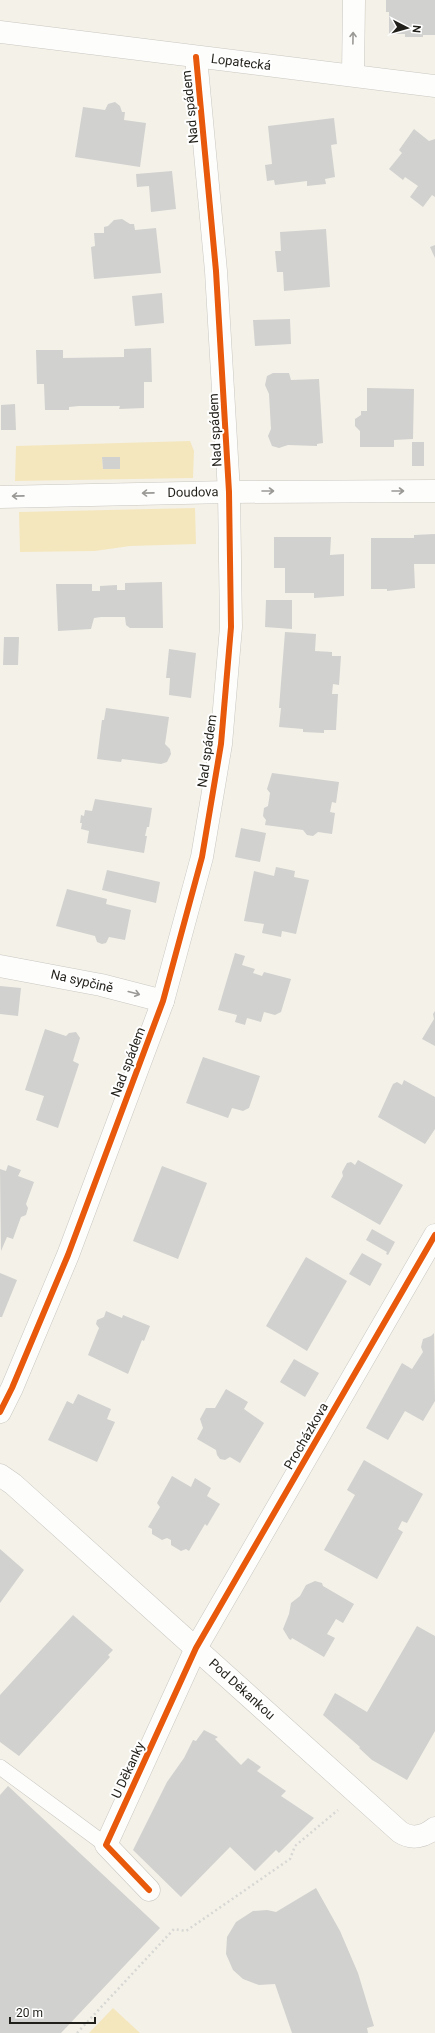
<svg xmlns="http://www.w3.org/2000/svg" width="435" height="2033" viewBox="0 0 435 2033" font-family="Roboto,sans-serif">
<rect width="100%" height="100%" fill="#f4f1e8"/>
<g fill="#f4e7be" fill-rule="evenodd">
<path d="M190,441L194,451L193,478L15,481L16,446ZM102,457H119L120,469H103Z"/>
<path d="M195,508L196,544L130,546L95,551L20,552L19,512Z"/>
<path d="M113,2008L140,2033H89Z"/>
</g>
<g fill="#d1d1cf">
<path d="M386,0H435V35H423V37H405V34H389V12H386Z"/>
<path d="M115,102L120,106L122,112H125L124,120L146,123L140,167L75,157L83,107L105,110L108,104Z"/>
<path d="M334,118L337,144L331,145L335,177L325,179L326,184L307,186V181L275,185L274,180L267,181L265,165L272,164L268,126Z"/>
<path d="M414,129L429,141L435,139V197L432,195L423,207L410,197L418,186L405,177L403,180L389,169L402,153L399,150Z"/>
<path d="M172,171L176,209L151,212L149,186L137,187L136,174Z"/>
<path d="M122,219L130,224H134L135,230L156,228L161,273L94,279L91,247L95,246L94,233H104V227L108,226L114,220Z"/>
<path d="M326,229L330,287L284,291L283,272H277L275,251H281L280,232Z"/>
<path d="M435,245V258L430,247Z"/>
<path d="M162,293L164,323L135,326L132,296Z"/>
<path d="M290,319L291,344L255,346L253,320Z"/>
<path d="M151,348L152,382H144V408L119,409L120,406H79L69,407V410H45L44,384H37L36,350H63V358L124,357V349Z"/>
<path d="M273,373H289L291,380L319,379L323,443L317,444V446L288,445L279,448L272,446L268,436L271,429L269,394L265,385L267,376Z"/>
<path d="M367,388L414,389L413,439L394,440V447H360V431L355,426V419L361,415V411H367Z"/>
<path d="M15,404L16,430H1V405Z"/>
<rect x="412" y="442" width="12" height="24"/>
<path d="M102,457H120V469H103Z"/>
<path d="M435,534V564H414L415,588L387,591V589H371V538H414V535Z"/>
<path d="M274,537H331L330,555L344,554V596L314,598V593H285V568H274Z"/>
<path d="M162,582L163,628H130L126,625L125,617H101L94,618L91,629L58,631L56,584H92V591H100V586L117,585V590H125V583Z"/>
<path d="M266,600H292V629L265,627Z"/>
<path d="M285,632L316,634L315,651L332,652V656H341L339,685L333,684L332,694H338L336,730H324V733L303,732V729L279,727L281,708H279Z"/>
<path d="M4,637H19L18,665H3Z"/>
<path d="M169,649L196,653L191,698L169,695L170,678H166Z"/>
<path d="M106,708L169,717L165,744L170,749L171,754L167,762L161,764L122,759L121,762L97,759L102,720H104Z"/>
<path d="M272,773L339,782L336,803L332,802L330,812L335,813L332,834L318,832L313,836L307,835L303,830L265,825L266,820L263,816L264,808L268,806L270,793L267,789Z"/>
<path d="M95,799L152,808L149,827H147L145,836H147L144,853L87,843L89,831L81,829L82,823H80L81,815L84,816L85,810L92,811Z"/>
<path d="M241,828L266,833L260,862L235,857Z"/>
<path d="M276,867L295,871L294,877L309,880L296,934L282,931L281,937L262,933L264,924L244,921L254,871L274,876Z"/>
<path d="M107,870L160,882L156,903L102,890Z"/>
<path d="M67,889L107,899L106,904L131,910L125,940L109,937L106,943L102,944L97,942L95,936L56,926Z"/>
<path d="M235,953L245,956L242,965L255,969L253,973L262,976L264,972L291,979L281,1012L275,1015L264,1012L261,1022L247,1018L245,1025L235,1022L237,1015L218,1010Z"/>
<path d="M0,986L21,988L18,1016L0,1014Z"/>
<path d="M435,1011V1046L422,1039L434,1019L433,1014Z"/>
<path d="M45,1029L66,1036L69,1033L76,1032L80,1038L73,1061L79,1064L58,1128L36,1120L44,1096L25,1090Z"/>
<path d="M203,1057L260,1076L249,1108L243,1111L232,1108L228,1118L186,1103Z"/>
<path d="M404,1080L435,1097V1129L425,1144L378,1117L393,1084L397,1082L402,1085Z"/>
<path d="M358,1160L403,1185L380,1225L331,1197L343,1176L342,1172L347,1163L351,1162L355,1165Z"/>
<path d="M8,1165L21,1170L18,1176L34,1182L26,1204L28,1208L26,1215L21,1217L13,1239L7,1237L1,1251L0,1169L6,1171Z"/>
<path d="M162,1166L207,1183L178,1259L133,1241Z"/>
<path d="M372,1229L395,1242L388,1255L386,1254L387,1252L366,1240Z"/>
<path d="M362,1253L382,1264L370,1286L349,1274Z"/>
<path d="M306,1257L347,1281L307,1351L266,1326Z"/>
<path d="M0,1273L17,1280L2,1317H0Z"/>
<path d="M106,1311L122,1318L123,1315L150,1326L144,1341L142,1340L128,1374L88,1355L99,1328L96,1324L97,1320L104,1317Z"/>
<path d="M434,1333L435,1401L423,1421L405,1411L388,1440L366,1428L402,1363L412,1369L423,1352L421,1347L423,1339L431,1336Z"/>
<path d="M294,1359L319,1373L305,1397L280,1382Z"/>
<path d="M226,1389L248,1402L244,1409L264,1423L240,1463L230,1457L225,1460L220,1459L217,1455L216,1450L197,1439L203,1428L200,1419L206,1408H215Z"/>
<path d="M78,1394L111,1409L107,1419L115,1422L97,1462L48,1440L67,1401L73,1404Z"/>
<path d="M364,1460L423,1494L407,1523L402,1521L398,1529L403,1532L377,1579L324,1550L355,1495L347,1490Z"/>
<path d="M172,1476L191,1487L195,1478L211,1488L207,1496L220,1504L207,1526L205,1524L189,1551L186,1549L181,1551L171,1545V1540L167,1538L162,1540L152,1534V1529L148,1527L160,1507L157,1503Z"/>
<path d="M0,1549L24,1570L0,1603Z"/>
<path d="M315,1581L322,1583L323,1586L354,1604L343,1623L336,1619L327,1634L335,1638L324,1657L292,1638L291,1640L289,1639L283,1629L289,1614L291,1603L300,1596L306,1585Z"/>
<path d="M73,1615L113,1650L108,1655L110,1657L19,1756L0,1742V1695Z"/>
<path d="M417,1626L435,1636V1731L407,1780L372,1760L359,1748L360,1747L323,1715L335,1693L367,1712Z"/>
<path d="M204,1730L218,1737L215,1739L241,1765L248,1758L261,1767L257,1771L286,1791L281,1796L314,1818L279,1853L276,1850L255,1871L230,1847L181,1897L133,1850L167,1782L184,1758L193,1740L196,1741Z"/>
<path d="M8,1786L160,1928L61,2033H0V1795Z"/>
<path d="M316,1888L340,1931L358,1973L374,2026L367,2028L368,2033H292L275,1984L259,1985L243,1979L233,1970L226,1954L227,1937L236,1922L253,1911L267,1910L276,1912Z"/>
</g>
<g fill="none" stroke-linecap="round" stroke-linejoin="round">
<g stroke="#c9c7c0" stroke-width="16">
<path id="lane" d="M0,1767L106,1845"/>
</g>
<g stroke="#c9c7c0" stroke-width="23">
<g id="street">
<path d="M0,32L435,86"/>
<path d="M353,75L354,0"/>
<path d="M0,497L229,492L435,491"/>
<path d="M0,966L101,985L163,1001"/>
<path d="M0,1412L12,1388L68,1255L163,1001L202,857L221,744L231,627L229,492L216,271L196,57"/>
<path d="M0,1475L13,1484L400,1832C412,1840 424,1837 435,1828"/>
<path d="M149,1890L106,1845L196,1648L435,1235"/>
</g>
</g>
<path stroke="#d7d7d4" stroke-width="2.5" stroke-dasharray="2 3" stroke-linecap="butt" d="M77,2033L174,1929L186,1931L290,1859L295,1846L338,1810"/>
<use href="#lane" stroke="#fdfdfc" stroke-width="15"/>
<use href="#street" stroke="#fdfdfc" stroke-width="22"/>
<g stroke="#fff" stroke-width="8">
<g id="cycleway">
<path d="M0,1412L12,1388L68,1255L163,1001L202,857L221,744L231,627L229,492L216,271L196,57"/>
<path d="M149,1890L106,1845L196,1648L435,1235"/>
</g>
</g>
<use href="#cycleway" stroke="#e8590c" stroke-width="6"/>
</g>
<defs><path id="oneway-shaft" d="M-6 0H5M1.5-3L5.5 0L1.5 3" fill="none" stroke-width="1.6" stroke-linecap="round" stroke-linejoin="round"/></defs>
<g stroke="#9a9996">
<use href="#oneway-shaft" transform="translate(353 38) rotate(-89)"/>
<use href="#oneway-shaft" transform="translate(268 491)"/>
<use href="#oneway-shaft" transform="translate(398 491)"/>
<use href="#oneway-shaft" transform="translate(148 493) rotate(179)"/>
<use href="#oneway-shaft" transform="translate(18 496) rotate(179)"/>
<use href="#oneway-shaft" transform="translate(134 993) rotate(15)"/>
</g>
<g text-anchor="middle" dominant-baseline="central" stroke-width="4" stroke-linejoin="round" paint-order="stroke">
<g font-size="13" fill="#211f19" stroke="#fff">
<text transform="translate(241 62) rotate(7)">Lopatecká</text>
<text transform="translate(190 107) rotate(-96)">Nad spádem</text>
<text transform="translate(215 430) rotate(-93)">Nad spádem</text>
<text transform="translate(193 492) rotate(-1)">Doudova</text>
<text transform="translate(207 751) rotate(-82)">Nad spádem</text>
<text transform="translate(82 981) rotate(13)">Na sypčině</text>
<text transform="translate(128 1062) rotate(-69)">Nad spádem</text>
<text transform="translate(306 1436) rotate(-60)">Procházkova</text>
<text transform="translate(242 1689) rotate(42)">Pod Děkankou</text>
<text transform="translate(128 1770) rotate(-65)">U Děkanky</text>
</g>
</g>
<g transform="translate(407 28) rotate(96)" stroke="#ffffff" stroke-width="3" paint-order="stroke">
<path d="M0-3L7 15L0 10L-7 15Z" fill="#211f19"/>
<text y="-6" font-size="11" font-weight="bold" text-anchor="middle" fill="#211f19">N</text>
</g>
<path d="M10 2017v6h85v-6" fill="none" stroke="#211f19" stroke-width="2"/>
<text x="16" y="2017" font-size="12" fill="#211f19" stroke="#ffffff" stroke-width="3" paint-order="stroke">20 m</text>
</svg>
